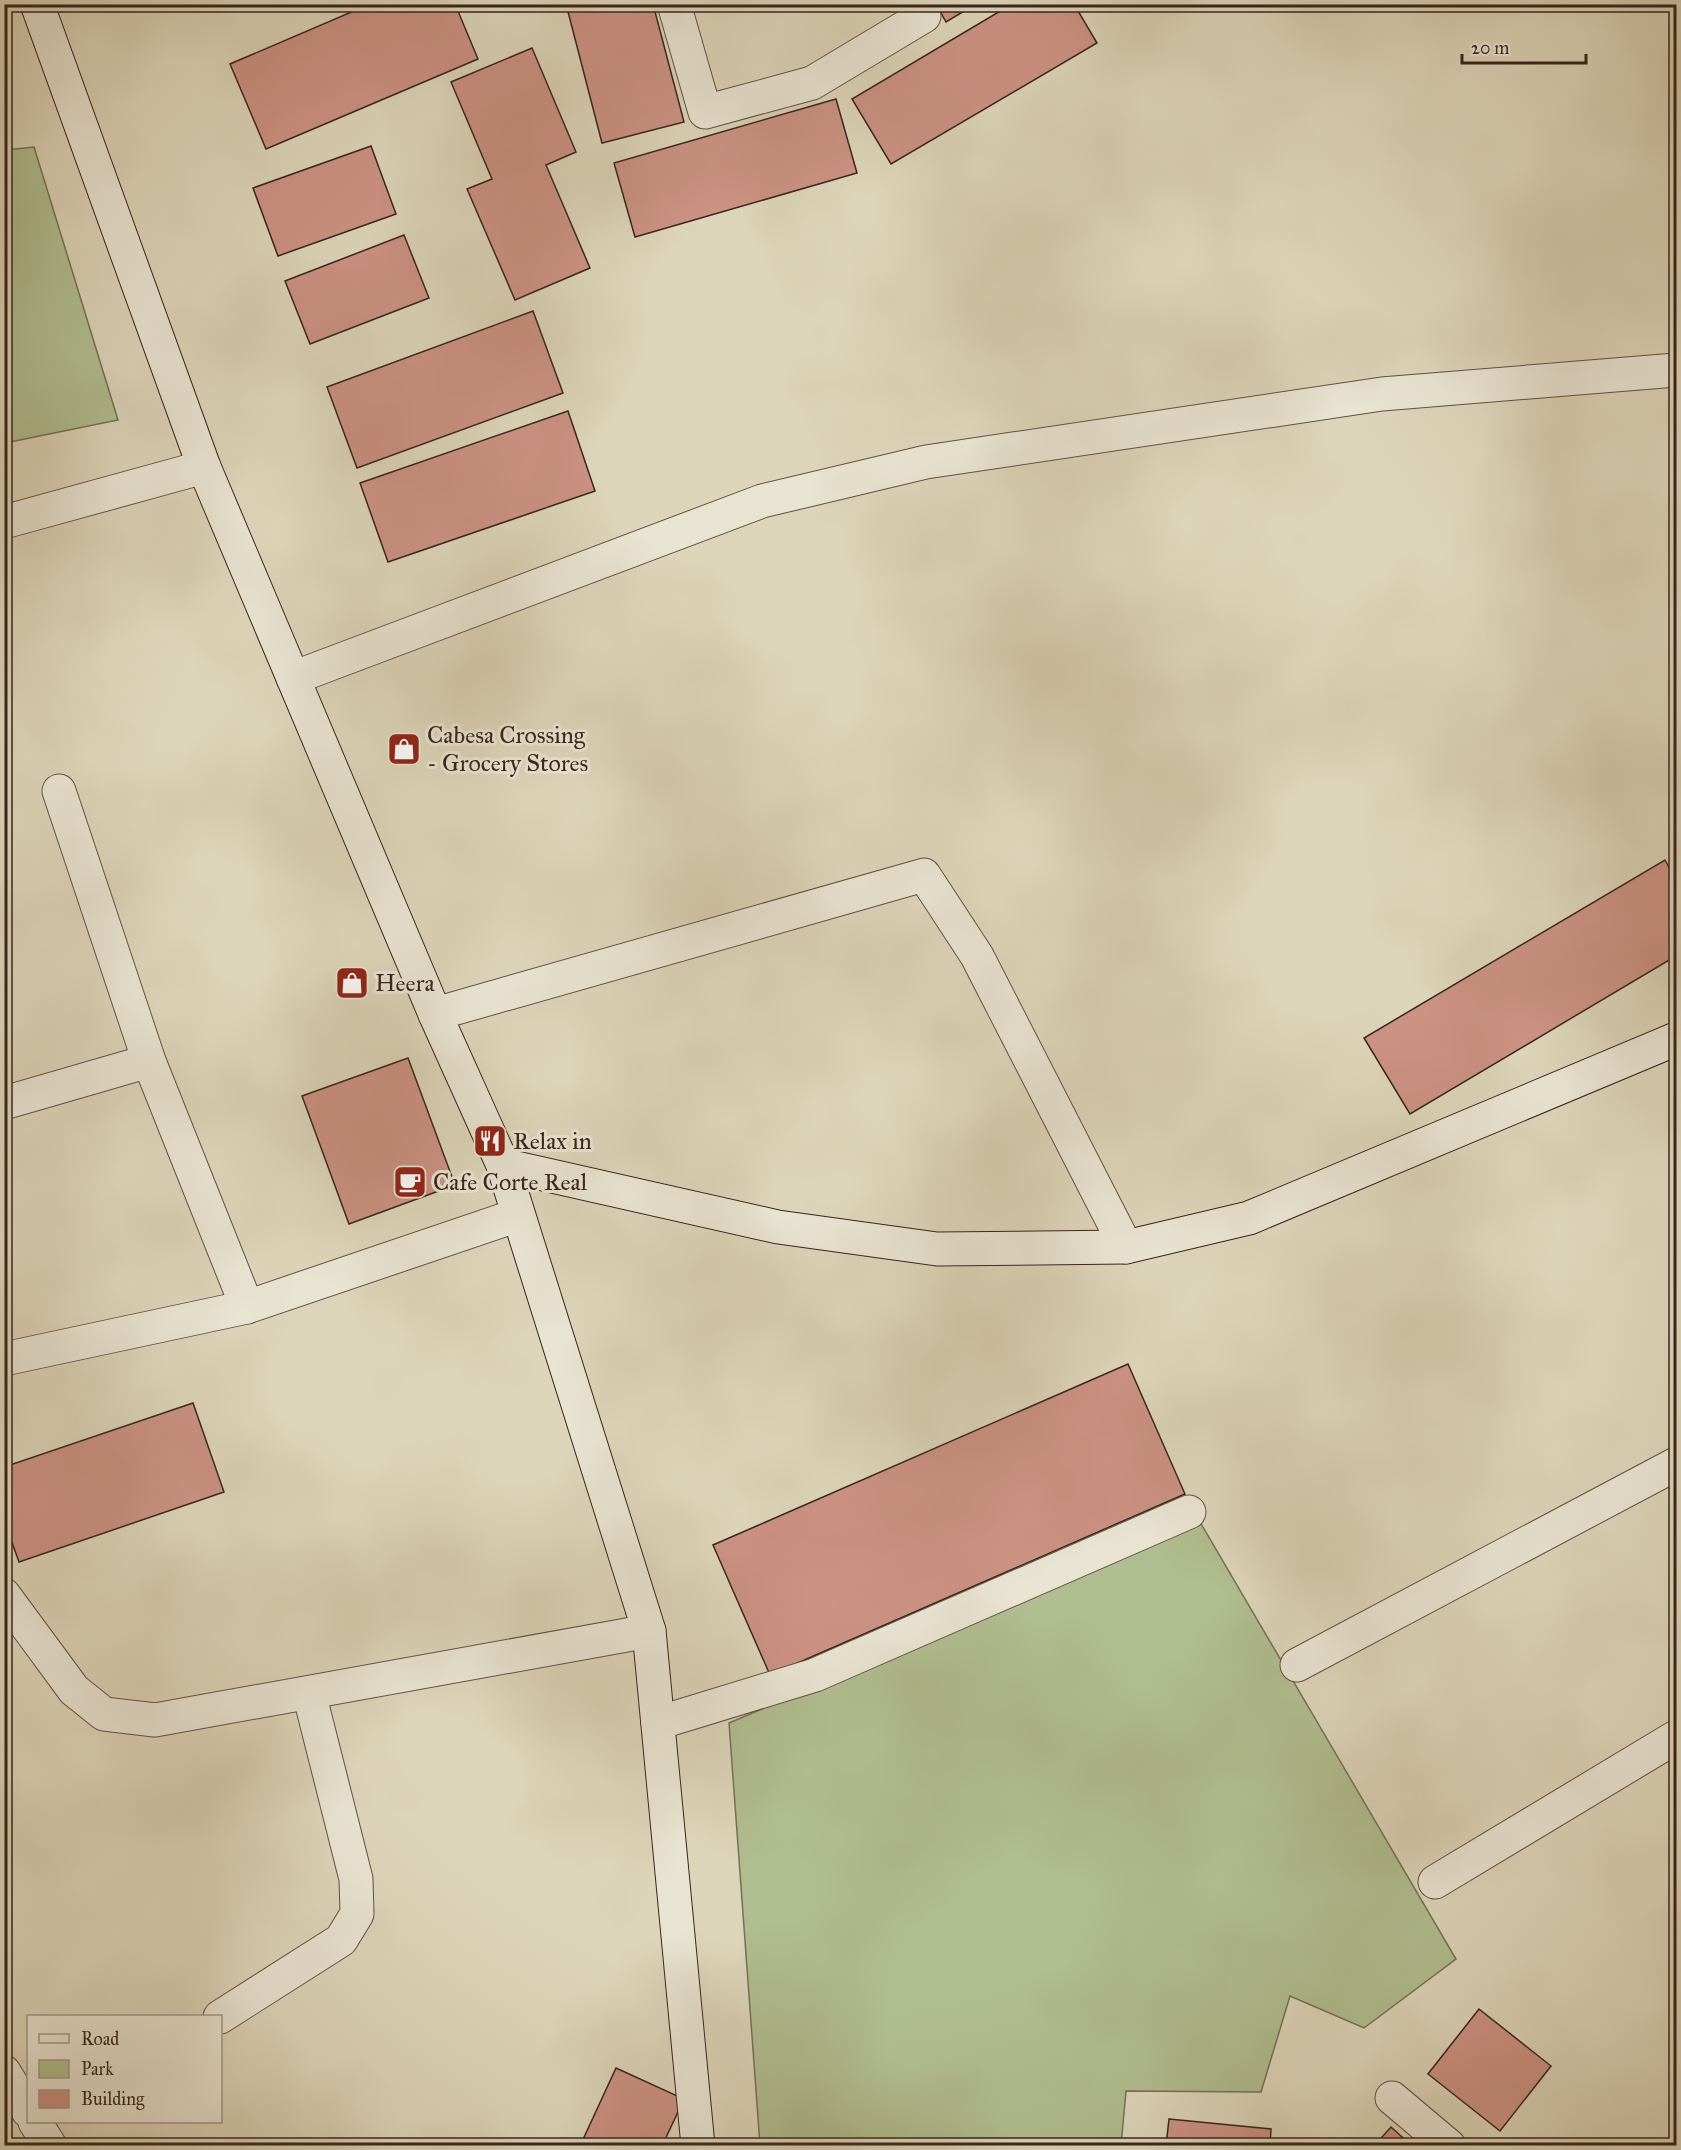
<svg xmlns="http://www.w3.org/2000/svg" width="1681" height="2150" viewBox="0 0 1681 2150" font-family="'IM FELL Great Primer',serif">
<rect width="100%" height="100%" fill="#ddd5ba"/>
<filter id="stains"><feTurbulence type="fractalNoise" baseFrequency=".00333" numOctaves="4"/><feColorMatrix values="0 0 0 0 .2 0 0 0 0 .09 0 0 0 0 .02 0 0 0 .5 -.17"/></filter>
<radialGradient id="worn" r=".72"><stop offset=".6" stop-color="#630" stop-opacity="0"/><stop offset="1" stop-color="#630" stop-opacity=".3"/></radialGradient>
<g fill="#b0bd90" stroke="#747156" stroke-width="1.5">
<path d="M34,147L118,420L5,443V150Z"/>
<path d="M1200,1522L1456,1959L1364,2028L1290,1996L1261,2092L1126,2091L1121,2145H760L729,1723Z"/>
</g>
<g fill="#cc9284" stroke="#37251b" stroke-width="1.5">
<path d="M370,4H455L478,59L266,149L230,64Z"/>
<path d="M566,4H653L684,122L602,143Z"/>
<path d="M936,4H976L946,22Z"/>
<path d="M1012,4H1074L1097,43L891,164L852,99Z"/>
<path d="M532,48L576,152L546,165L590,268L515,300L467,189L492,179L451,82Z"/>
<path d="M836,99L857,173L635,237L614,163Z"/>
<path d="M371,146L396,214L278,256L253,188Z"/>
<path d="M404,235L429,298L310,344L285,281Z"/>
<path d="M533,311L563,393L357,468L327,387Z"/>
<path d="M568,411L595,491L388,562L360,483Z"/>
<path d="M1665,860L1676,880V956L1410,1114L1364,1038Z"/>
<path d="M408,1058L455,1185L349,1224L302,1096Z"/>
<path d="M1128,1364L1185,1494L770,1675L713,1545Z"/>
<path d="M193,1403L224,1492L19,1562L4,1520V1467Z"/>
<path d="M1479,2009L1551,2066L1500,2131L1428,2074Z"/>
<path d="M616,2068L684,2099L662,2146H580Z"/>
<path d="M1169,2119L1271,2129L1270,2146H1166Z"/>
<path d="M1391,2127L1412,2146H1374Z"/>
</g>
<g fill="none" stroke-linecap="round" stroke-linejoin="round">
<g stroke="#605143" stroke-width="35">
<g id="street">
<path d="M674,4L705,112L812,83L924,16L917,4"/>
<path d="M4,522L204,467"/>
<path d="M293,678L762,501L926,462L1382,394L1676,370"/>
<path d="M59,791L149,1061L247,1307"/>
<path d="M435,1014L924,875L977,956L1126,1247"/>
<path d="M4,1103L149,1061"/>
<path d="M4,1359L247,1307L518,1215"/>
<path d="M4,1595L74,1690L104,1714L155,1720L649,1631"/>
<path d="M1297,1665L1676,1464"/>
<path d="M658,1723L815,1675L1189,1512"/>
<path d="M1435,1882L1676,1737"/>
<path d="M220,2017L341,1940L357,1914L356,1879L309,1693"/>
<path d="M4,2072L28,2111"/>
<path d="M1392,2098L1449,2146"/>
<path d="M35,2122L50,2146"/>
</g>
</g>
<g stroke="#37251b" stroke-width="35">
<g id="secondary">
<path d="M37,4L204,467L435,1014L503,1165L778,1227L937,1249L1126,1247L1249,1218L1676,1039"/>
<path d="M503,1165L649,1631L698,2146"/>
</g>
</g>
<use href="#street" stroke="#e9e4d2" stroke-width="33"/>
<use href="#secondary" stroke="#e9e4d2" stroke-width="33"/>
</g>
<defs>
<g id="shop-square" transform="scale(1.725)"><rect x="-9" y="-9" width="18" height="18" rx="4" fill="#8f2418" stroke="#e9e4d2"/><path d="M-5-2.5h2.3a2.7 3.5 0 0 1 5.4 0H5L5.5 6h-11ZM-1.5-2.5h3a1.5 2.3 0 0 0-3 0Z" fill="#fff"/></g>
<g id="restaurant-square" transform="scale(1.725)"><rect x="-9" y="-9" width="18" height="18" rx="4" fill="#8f2418" stroke="#e9e4d2"/><path d="M-5-6h1v4h1v-4h1v4h1v-4h1v5L-1.5 .5V6h-2V.5L-5-1ZM5-6V6H3V1.5H1.5Q1.5-4 5-6Z" fill="#fff"/></g>
<g id="cafe-square" transform="scale(1.725)"><rect x="-9" y="-9" width="18" height="18" rx="4" fill="#8f2418" stroke="#e9e4d2"/><path d="M-5.5-4.5H6V0H3Q3 3.5 0 3.5H-2.5Q-5.5 3.5-5.5 0ZM3-3.2v2h1.7v-2ZM-6 4.5H4V6H-6Z" fill="#fff"/></g>
</defs>
<g fill-rule="evenodd">
<use href="#shop-square" x="404" y="749"/>
<use href="#shop-square" x="352" y="983"/>
<use href="#restaurant-square" x="490" y="1141"/>
<use href="#cafe-square" x="410" y="1182"/>
</g>
<g text-anchor="middle" dominant-baseline="central" stroke-width="6" stroke-linejoin="round" paint-order="stroke">
<g font-size="24" fill="#37251b" stroke="#e9e4d2" text-anchor="start">
<text x="427" y="735">Cabesa Crossing<tspan x="427" dy="28">- Grocery Stores</tspan></text>
<text x="375" y="983">Heera</text>
<text x="513" y="1141">Relax in</text>
<text x="433" y="1182">Cafe Corte Real</text>
</g>
</g>
<rect width="1681" height="2150" fill="none" stroke="#ddd5ba" stroke-width="24"/>
<rect x="6" y="6" width="1669" height="2138" fill="none" stroke="#37251b" stroke-width="3"/>
<rect x="12" y="12" width="1657" height="2126" fill="none" stroke="#37251b" stroke-width="1.5"/>
<rect x="27" y="2015" width="195" height="108" fill="#e9e4d2" stroke="#a29889" stroke-width="1.5"/>
<rect x="39" y="2034" width="30" height="9" fill="#e9e4d2" stroke="#a29889" stroke-width="1.5"/>
<text x="81" y="2045" font-size="18" fill="#37251b">Road</text>
<rect x="39" y="2060" width="30" height="18" fill="#b0bd90" stroke="#a29889" stroke-width="1.5"/>
<text x="81" y="2075" font-size="18" fill="#37251b">Park</text>
<rect x="39" y="2090" width="30" height="18" fill="#cc9284" stroke="#a29889" stroke-width="1.5"/>
<text x="81" y="2105" font-size="18" fill="#37251b">Building</text>
<path d="M1462 54v9h124v-9" fill="none" stroke="#37251b" stroke-width="3"/>
<text x="1471" y="54" font-size="18" fill="#37251b" stroke="#e9e4d2" stroke-width="4.5" paint-order="stroke">20 m</text>
<rect width="100%" height="100%" filter="url(#stains)"/>
<rect width="100%" height="100%" fill="url(#worn)"/>
</svg>
